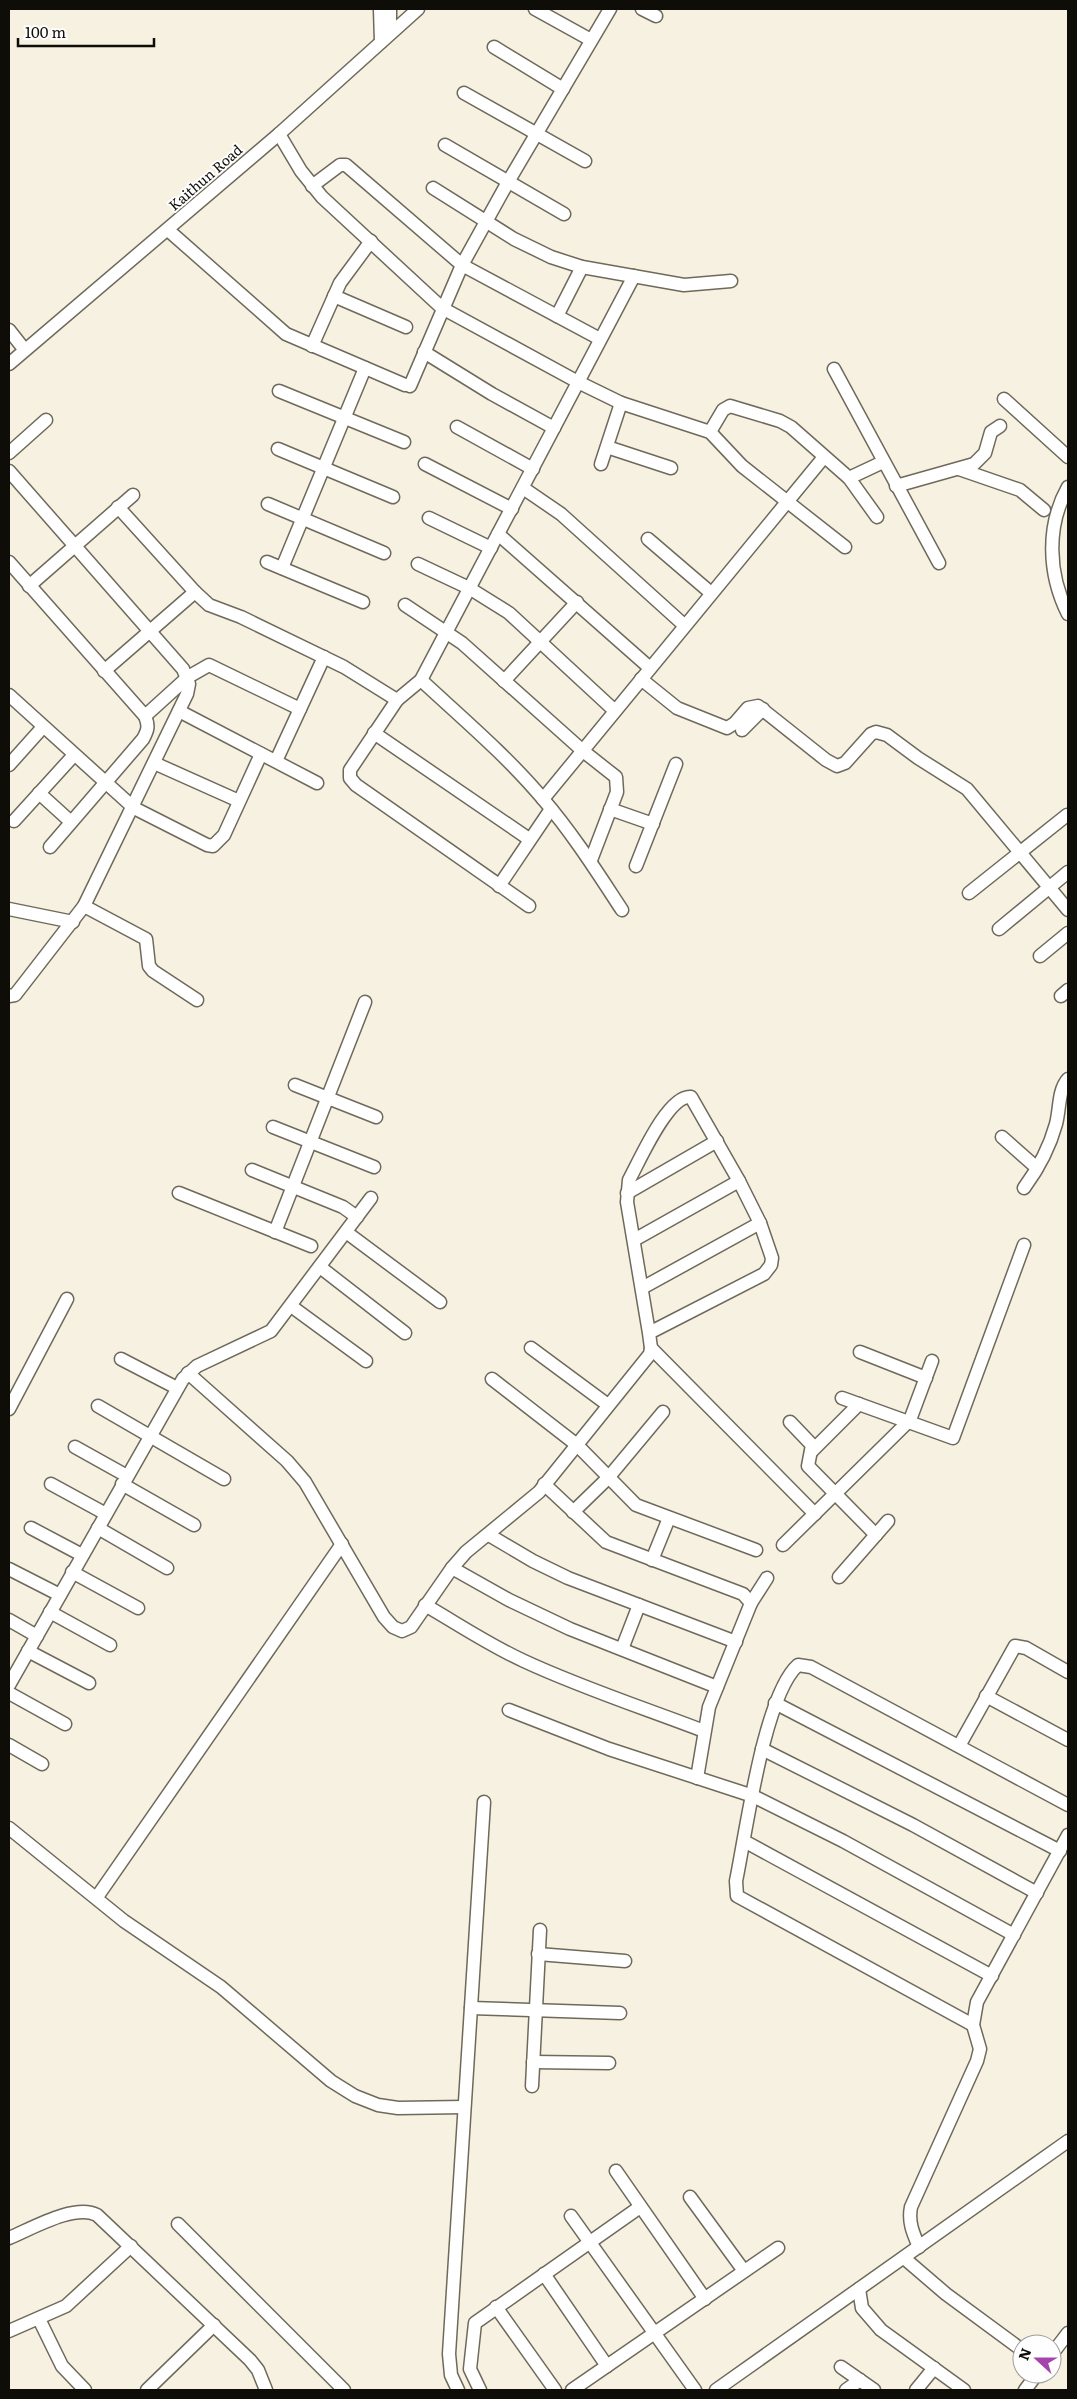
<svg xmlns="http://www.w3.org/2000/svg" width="1077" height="2399" viewBox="0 0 1077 2399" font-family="Literata,serif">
<rect width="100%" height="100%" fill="#f6f1e0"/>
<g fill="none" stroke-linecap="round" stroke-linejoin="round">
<g stroke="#6e695a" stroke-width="15">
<g id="minor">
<path d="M380,9L381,42"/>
<path d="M390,9V33"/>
<path d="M535,9L591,40"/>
<path d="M642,9L656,16"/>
<path d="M494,47L563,89"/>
<path d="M464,93L585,161"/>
<path d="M279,134L301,171L322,197L442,308L578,382L621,403L710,432L742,466L845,547"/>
<path d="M445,145L564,214"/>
<path d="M312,186L340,165H346L462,265L600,339"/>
<path d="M433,188L514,239L551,257L582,267L684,285L731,281"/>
<path d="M168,230L286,334L405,385"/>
<path d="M334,296L406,327"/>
<path d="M557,316L582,267"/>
<path d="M9,330L24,349"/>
<path d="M312,346L340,283L371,241"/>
<path d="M424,352L492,394L554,428"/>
<path d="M9,364L279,134L418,9"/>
<path d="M834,369L939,563"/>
<path d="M410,386L462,265L508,182L610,9"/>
<path d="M279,391L404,442"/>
<path d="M1004,399L1068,457"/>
<path d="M457,427L533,469"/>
<path d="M710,432L723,410L730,406L780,421L791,427L849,478L877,517"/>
<path d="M607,447L671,468"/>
<path d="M278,449L393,497"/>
<path d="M9,453L46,420"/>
<path d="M425,464L512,509"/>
<path d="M601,464L621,403"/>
<path d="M959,469L1020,490L1044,510"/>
<path d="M9,471L183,669L189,684L187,694L84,906L15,995L9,996"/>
<path d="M849,478L883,462"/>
<path d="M896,486L974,464L985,453L991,432L1000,426"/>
<path d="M1068,487C1046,526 1048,574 1068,614"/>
<path d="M523,488L561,514L684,625"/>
<path d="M268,504L384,553"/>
<path d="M118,507L195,592L209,605L241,617L344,667L397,700"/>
<path d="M429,518L491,548"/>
<path d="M498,534L650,668"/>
<path d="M648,539L711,593"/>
<path d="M9,562L145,716C149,726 148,730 143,739L50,847"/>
<path d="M267,562L363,602"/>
<path d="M418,564L469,588L509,613L615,711"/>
<path d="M282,568L365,368"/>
<path d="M29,586L133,495"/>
<path d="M405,605L462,643L583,751L616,777L617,792L591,860"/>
<path d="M104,671L195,592"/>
<path d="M641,679L677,708L727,728L735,723L748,708L758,706L826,760L837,766L845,763L871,734L876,732L887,735L918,758L967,789L1068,910"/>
<path d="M421,680C462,718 507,756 543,799C573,834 597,872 622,910"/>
<path d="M504,681L577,602"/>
<path d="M9,695L134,808L207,845L213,846L224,835L261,754"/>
<path d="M179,711L317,783"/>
<path d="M145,716L188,677L209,665L300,709"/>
<path d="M742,730L763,709"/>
<path d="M374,733L529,839"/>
<path d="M276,761L324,657"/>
<path d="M154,763L239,801"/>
<path d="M9,765L43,727"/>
<path d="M39,793L71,822"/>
<path d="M543,799L824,457"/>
<path d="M610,809L653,824"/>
<path d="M14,821L74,755"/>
<path d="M636,866L676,764"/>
<path d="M499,886L551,809"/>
<path d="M969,893L1067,815"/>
<path d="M84,906L146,939L149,966L153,971L197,1000"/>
<path d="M529,906L356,785L350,778V770L397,700L421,680L634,276"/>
<path d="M9,909L73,922"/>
<path d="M999,929L1068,872"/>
<path d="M1040,956L1068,933"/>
<path d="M1061,996L1068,990"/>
<path d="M295,1085L376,1117"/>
<path d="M273,1127L374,1167"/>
<path d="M1002,1137L1037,1168"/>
<path d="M252,1170L343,1207L357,1217"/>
<path d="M1024,1188C1038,1169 1050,1146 1056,1124C1060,1109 1058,1090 1068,1079"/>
<path d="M179,1193L311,1246"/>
<path d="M627,1193L717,1141"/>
<path d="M275,1232L365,1002"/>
<path d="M346,1232L440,1302"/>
<path d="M634,1240L739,1181"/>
<path d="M320,1267L405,1333"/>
<path d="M642,1288L760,1223"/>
<path d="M291,1306L366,1361"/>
<path d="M531,1348L608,1405"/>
<path d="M651,1348L815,1514"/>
<path d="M860,1352L926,1378"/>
<path d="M121,1359L177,1388"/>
<path d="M188,1373L287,1461L305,1482L384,1617L393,1627L402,1631L411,1627L452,1568L466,1552L539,1492L650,1354L651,1348L649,1333L627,1202L629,1180C639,1162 668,1094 691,1097L739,1181L760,1223L772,1258L771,1265L764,1274L649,1333"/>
<path d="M492,1379L577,1445L636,1505L756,1550"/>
<path d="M842,1398L953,1438L1024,1245"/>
<path d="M98,1406L224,1479"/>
<path d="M9,1409L67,1299"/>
<path d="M790,1422L812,1445L808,1466L876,1535"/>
<path d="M75,1447L127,1476"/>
<path d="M811,1452L859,1404"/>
<path d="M51,1484L106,1514"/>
<path d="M122,1484L194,1525"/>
<path d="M544,1484L606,1542L743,1594L751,1603L709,1707L697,1778"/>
<path d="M573,1512L608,1478L663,1412"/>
<path d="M31,1528L82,1555"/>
<path d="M98,1528L167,1568"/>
<path d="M489,1535L533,1561L568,1578L736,1642"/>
<path d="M783,1545L910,1420L932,1361"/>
<path d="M652,1560L669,1518"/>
<path d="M452,1568L509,1600L570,1629L717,1687"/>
<path d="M9,1569L60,1595"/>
<path d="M72,1572L138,1608"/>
<path d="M839,1577L888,1521"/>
<path d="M751,1603L767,1578"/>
<path d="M425,1605C458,1624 489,1645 524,1661C582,1688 644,1708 704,1731"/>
<path d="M50,1612L110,1645"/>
<path d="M9,1620L37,1636"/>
<path d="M622,1649L639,1605"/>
<path d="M28,1651L89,1683"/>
<path d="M9,1685L183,1379L197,1366L271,1331L371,1198"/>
<path d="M9,1693L65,1724"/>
<path d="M986,1696L1068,1740"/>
<path d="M775,1703L1060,1851"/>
<path d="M509,1710L609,1749L753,1796L843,1841L1014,1935"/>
<path d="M9,1745L42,1764"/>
<path d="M959,1746L1015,1646L1026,1648L1068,1672"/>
<path d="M762,1749L913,1825L1037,1893"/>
<path d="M9,1828L124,1921L221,1987L331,2081L355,2096L378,2105L398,2108L464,2107"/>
<path d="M744,1841L992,1976"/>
<path d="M97,1897L342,1544"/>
<path d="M538,1954L625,1961"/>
<path d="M471,2008L620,2013"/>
<path d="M973,2025L737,1896L736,1881C746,1833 764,1695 798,1665L811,1667L1068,1805"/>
<path d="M533,2062L609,2063"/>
<path d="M532,2086L540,1930"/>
<path d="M616,2171L705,2299"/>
<path d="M690,2197L744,2271"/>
<path d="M571,2216L695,2390"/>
<path d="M178,2224L344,2390"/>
<path d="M9,2238C31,2229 75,2203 97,2215L250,2360L258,2370L266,2390"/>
<path d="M919,2247C913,2233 908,2222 911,2207L977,2061L980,2049L973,2025L977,2002L1068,1835"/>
<path d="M904,2258L946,2294L1022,2350"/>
<path d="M544,2274L607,2366"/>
<path d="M859,2289L862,2308L881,2330L964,2390"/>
<path d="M496,2307L555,2390"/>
<path d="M39,2319L62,2366L85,2390"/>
<path d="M9,2331L66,2306L131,2246"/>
<path d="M1052,2354L1068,2333"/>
<path d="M841,2367L874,2390"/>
<path d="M147,2390L214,2325"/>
<path d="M458,2390L451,2375L449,2354L484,1802"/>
<path d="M480,2390L470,2369L475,2323L640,2207"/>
<path d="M572,2390L778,2248"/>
<path d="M716,2390L1068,2141"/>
<path d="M846,2390L860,2380"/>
<path d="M916,2390L934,2368"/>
<path d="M1025,2390L1037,2374"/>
</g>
</g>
<use href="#minor" stroke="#fff" stroke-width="12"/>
</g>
<g text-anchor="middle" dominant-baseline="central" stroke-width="4" stroke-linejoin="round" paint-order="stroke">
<g font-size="14" fill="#0f0d08" stroke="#fefefe">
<text transform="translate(205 177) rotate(-41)">Kaithun Road</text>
</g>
</g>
<rect width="1077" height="2399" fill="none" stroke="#0f0d08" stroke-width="20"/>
<g transform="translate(1037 2359) rotate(291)"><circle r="24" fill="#fefefe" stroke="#9e9e9c"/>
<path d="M0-4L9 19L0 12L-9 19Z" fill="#a544ac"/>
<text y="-8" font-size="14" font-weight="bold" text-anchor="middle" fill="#0f0d08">N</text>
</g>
<path d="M18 38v8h136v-8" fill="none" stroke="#0f0d08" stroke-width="2.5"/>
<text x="25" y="38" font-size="15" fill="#0f0d08" stroke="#fefefe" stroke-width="4" paint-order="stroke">100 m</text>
</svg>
